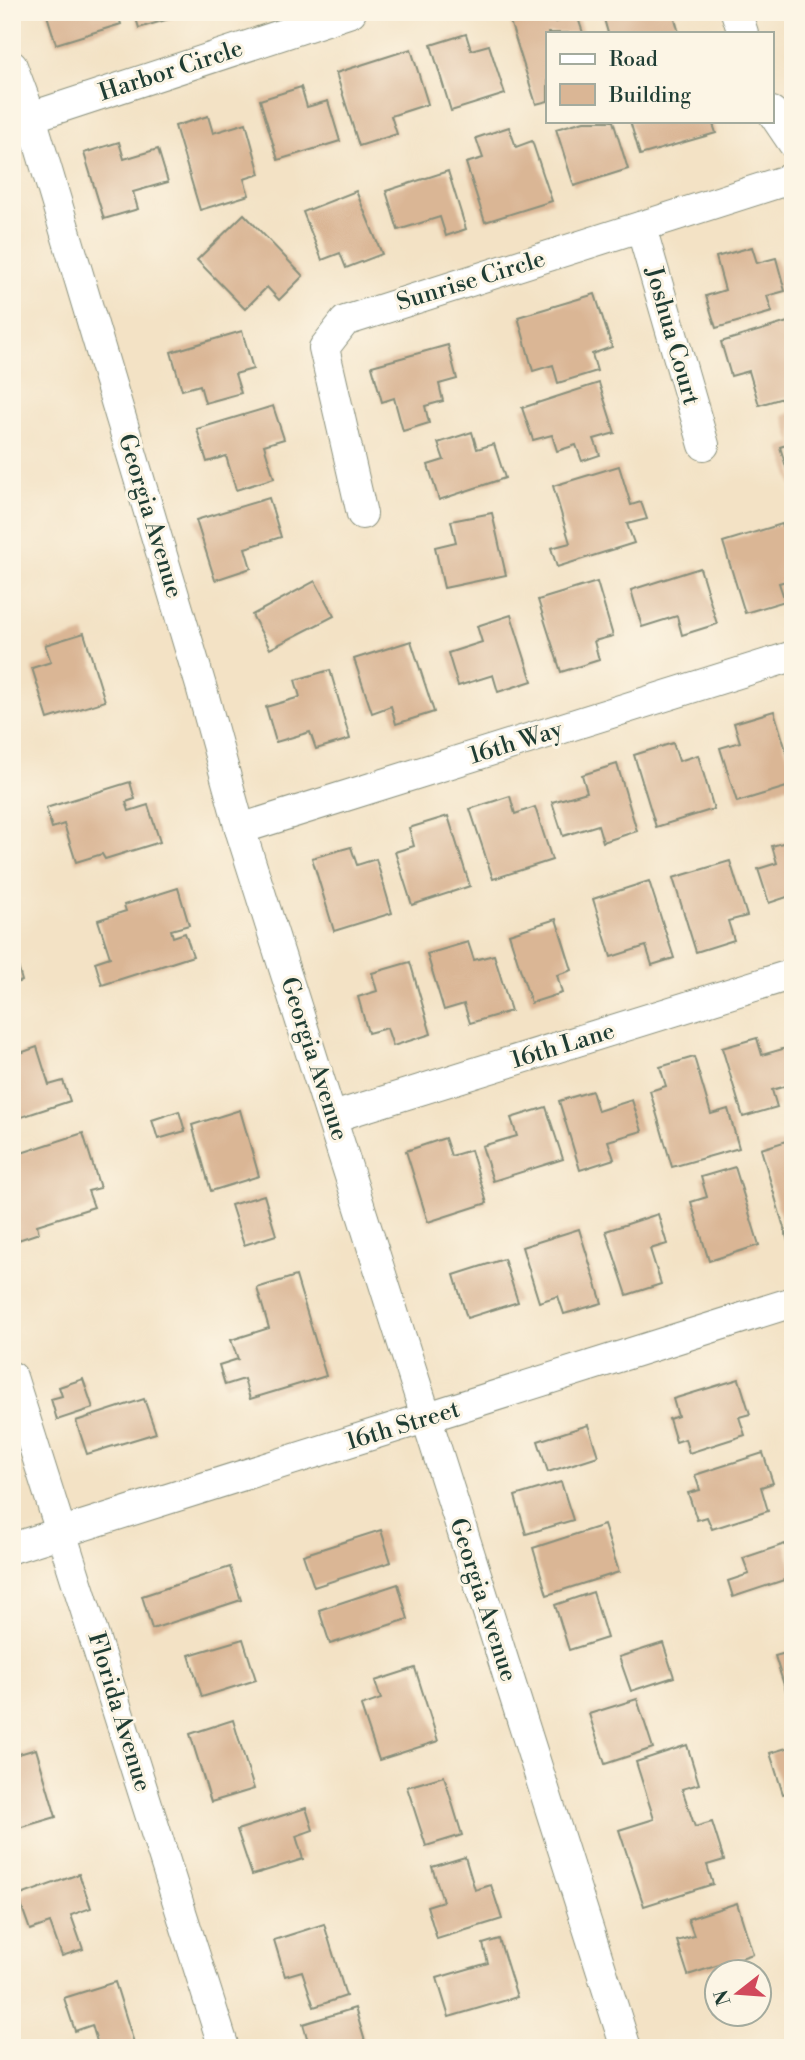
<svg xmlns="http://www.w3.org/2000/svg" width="805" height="2060" viewBox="0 0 805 2060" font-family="'Libre Bodoni',serif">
<rect width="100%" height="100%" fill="#fcf5e5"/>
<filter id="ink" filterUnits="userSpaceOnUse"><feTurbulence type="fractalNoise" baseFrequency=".0143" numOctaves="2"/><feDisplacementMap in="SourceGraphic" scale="14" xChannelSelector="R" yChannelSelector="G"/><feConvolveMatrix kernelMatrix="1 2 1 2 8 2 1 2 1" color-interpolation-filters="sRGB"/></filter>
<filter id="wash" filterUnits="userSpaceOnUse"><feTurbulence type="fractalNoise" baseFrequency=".00686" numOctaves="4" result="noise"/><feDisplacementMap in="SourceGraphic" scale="28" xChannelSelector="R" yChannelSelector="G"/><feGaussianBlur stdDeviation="1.57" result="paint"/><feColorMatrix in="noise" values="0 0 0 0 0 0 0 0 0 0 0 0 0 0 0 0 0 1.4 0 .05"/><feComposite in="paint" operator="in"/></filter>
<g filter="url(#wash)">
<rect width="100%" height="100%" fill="#f3e2c5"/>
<g id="blocks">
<g fill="#dab695">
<path d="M46,12H117L121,24L56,44Z"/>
<path d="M134,12H189V13L139,28Z"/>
<path d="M527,12H553L556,22L577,15L583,33H548V101L536,104L509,18Z"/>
<path d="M602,12H673L679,33H608Z"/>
<path d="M466,34L471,50L489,45L505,94L451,111L431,45Z"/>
<path d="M411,49L428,104L391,116L397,134L359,146L336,73Z"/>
<path d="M301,87L307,107L328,101L340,141L278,160L260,100Z"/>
<path d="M208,116L213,133L246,123L260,174L244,179L249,195L200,210L175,126Z"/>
<path d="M584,121H613L628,169L574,186L556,129Z"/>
<path d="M630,121H712L716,133L640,155Z"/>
<path d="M509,127L516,147L532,141L552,201L485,222L466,163L483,158L476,138Z"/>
<path d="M119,142L124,159L158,149L168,182L133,192L138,209L104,219L84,153Z"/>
<path d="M448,171L466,229L446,236L440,217L398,230L386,191Z"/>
<path d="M356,191L382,254L346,268L340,253L322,260L303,212Z"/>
<path d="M244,214L303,276L279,300L267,287L245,309L197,260Z"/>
<path d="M752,247L757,263L776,258L785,291L767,296L772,312L716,328L706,296L725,290L716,257Z"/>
<path d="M595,294L612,347L592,354L597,371L558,383L553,365L533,371L518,317Z"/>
<path d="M791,321L793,328V395L759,405L749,371L731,376L721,342Z"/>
<path d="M242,331L253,369L235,374L241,393L205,403L200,385L182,390L171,352Z"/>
<path d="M448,345L457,379L439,384L443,401L425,406L429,423L403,431L394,398L382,402L372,366Z"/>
<path d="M599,383L615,433L594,439L600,455L582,461L576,445L557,451L552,435L533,440L522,408Z"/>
<path d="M273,406L284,439L264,445L274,478L236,490L226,456L207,462L197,429Z"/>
<path d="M793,412V485L792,486L780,447L792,443L783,415Z"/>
<path d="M472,432L477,449L494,444L505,478L439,500L428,465L444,460L438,443Z"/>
<path d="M619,466L631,505L641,502L647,519L627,524L634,543L557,567L551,548L570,543L553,486Z"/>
<path d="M269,498L281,537L245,548L251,568L215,580L196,520Z"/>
<path d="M492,513L506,575L444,588L435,547L456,542L451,521Z"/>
<path d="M782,524L793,558V579L779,583L785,601L745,613L723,542Z"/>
<path d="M700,568L717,624L682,635L677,616L642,627L631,590Z"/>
<path d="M315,581L334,616L270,649L252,615Z"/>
<path d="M597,582L613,636L594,641L599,660L561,672L538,600Z"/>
<path d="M511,615L532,681L498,692L493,675L458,686L448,653L482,642L477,626Z"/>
<path d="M84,633L105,701L48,719L32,668L51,662L45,645Z"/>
<path d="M411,641L434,712L396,724L391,706L372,713L354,659Z"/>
<path d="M330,670L350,739L316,749L310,732L276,742L266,707L300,697L295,680Z"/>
<path d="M774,711L793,773V785L737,802L720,748L740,742L734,723Z"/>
<path d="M673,743L679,761L698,755L714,809L656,827L634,755Z"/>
<path d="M617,764L637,831L603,842L598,825L563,836L552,802L587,792L582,775Z"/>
<path d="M130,782L135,799L126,802L129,811L148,805L160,842L105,859L102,854L76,862L64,824L52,828L46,808Z"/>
<path d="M510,796L515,814L535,807L552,860L493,879L470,809Z"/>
<path d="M448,816L470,886L412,905L395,852L414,846L409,828Z"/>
<path d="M793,840V895L769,903L758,869L777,863L772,846Z"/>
<path d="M351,847L357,865L376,859L392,913L334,931L312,858Z"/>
<path d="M730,861L747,916L728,921L734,940L696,952L673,878Z"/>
<path d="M649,881L674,958L652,965L646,946L611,957L593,899Z"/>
<path d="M178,888L189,925L171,930L173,937L185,933L193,956L102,985L95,962L110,957L98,920L126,911L124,905Z"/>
<path d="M556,919L572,970L557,975L562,993L531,1003L509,934Z"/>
<path d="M468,942L474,960L494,955L511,1011L470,1023L464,1004L444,1010L427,954Z"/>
<path d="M16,959L22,981L12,984V961Z"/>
<path d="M410,962L431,1034L393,1046L387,1028L368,1033L358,997L377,991L372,973Z"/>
<path d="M757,1038L762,1055L793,1046V1084L772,1090L777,1107L743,1117L722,1048Z"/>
<path d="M37,1047L49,1085L63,1081L70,1101L12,1120V1056Z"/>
<path d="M694,1057L711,1114L728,1109L739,1148L672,1167L650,1091L666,1086L660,1067Z"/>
<path d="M592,1091L598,1111L632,1100L642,1131L608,1141L614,1159L580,1170L559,1101Z"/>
<path d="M546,1107L563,1159L493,1181L482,1146L517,1136L511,1118Z"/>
<path d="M240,1110L259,1176L211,1191L192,1125Z"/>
<path d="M179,1111L185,1131L158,1139L152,1120Z"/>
<path d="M83,1133L100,1188L88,1191L94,1207L37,1225L39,1233L12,1242V1198L19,1195L12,1173V1156Z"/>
<path d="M445,1138L451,1156L471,1150L487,1203L428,1222L406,1151Z"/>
<path d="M793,1139V1244L789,1245L761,1149Z"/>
<path d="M735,1167L759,1245L709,1261L691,1202L707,1197L701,1177Z"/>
<path d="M264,1195L276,1235L244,1245L231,1205Z"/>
<path d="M658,1214L667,1244L650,1249L661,1284L627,1295L606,1231Z"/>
<path d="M579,1229L602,1303L564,1314L558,1296L539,1302L522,1247Z"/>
<path d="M504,1259L518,1302L467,1318L454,1275Z"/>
<path d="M296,1276L326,1376L250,1399L244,1379L225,1385L219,1365L238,1359L231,1340L269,1328L257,1288Z"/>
<path d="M83,1379L93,1408L57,1420L51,1399L62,1396L59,1387Z"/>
<path d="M739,1379L750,1414L739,1417L745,1435L689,1453L685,1439L676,1442L669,1419L678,1416L673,1399Z"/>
<path d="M144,1399L156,1433L87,1454L76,1421Z"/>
<path d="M588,1425L598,1456L548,1472L538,1441Z"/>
<path d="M763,1453L773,1483L761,1487L768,1511L712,1529L707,1517L697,1520L688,1493L700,1490L695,1475Z"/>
<path d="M561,1482L573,1520L526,1534L515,1496Z"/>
<path d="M604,1525L619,1572L547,1595L533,1548Z"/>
<path d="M381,1530L391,1562L314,1587L303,1555Z"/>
<path d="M785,1544L793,1570V1577L733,1597L728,1581L749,1574L743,1558Z"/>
<path d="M230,1567L241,1600L152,1629L142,1596Z"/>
<path d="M398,1584L408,1619L330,1644L319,1610Z"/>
<path d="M593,1592L607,1638L569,1650L555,1605Z"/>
<path d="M243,1639L256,1680L202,1697L189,1655Z"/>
<path d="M663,1643L674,1677L631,1691L619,1657Z"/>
<path d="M793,1651V1711H792L775,1656Z"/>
<path d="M415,1668L438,1741L379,1760L361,1706L381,1699L375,1681Z"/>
<path d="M637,1699L653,1748L605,1764L589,1714Z"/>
<path d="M233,1720L254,1789L211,1802L190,1734Z"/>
<path d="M687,1745L699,1784L682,1789L695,1827L712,1822L724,1860L707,1865L713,1884L644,1906L619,1830L654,1819L636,1762Z"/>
<path d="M793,1746V1791L783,1794L770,1753Z"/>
<path d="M36,1749L56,1817L15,1829L12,1819V1756Z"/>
<path d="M444,1776L462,1835L426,1846L407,1787Z"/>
<path d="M306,1808L313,1830L296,1836L303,1859L252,1875L237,1830Z"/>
<path d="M465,1857L475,1890L491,1885L502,1919L437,1939L427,1906L443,1901L432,1867Z"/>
<path d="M79,1874L91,1908L71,1915L83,1949L62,1956L50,1923L30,1930L18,1896Z"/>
<path d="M737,1903L753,1954L688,1975L677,1941L694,1936L688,1919Z"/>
<path d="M324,1924L346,1996L314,2007L302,1971L285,1976L274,1940Z"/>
<path d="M499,1939L517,1997L449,2017L437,1978L488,1963L483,1944Z"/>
<path d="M115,1982L135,2046L131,2048H99L92,2025L75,2031L64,1998Z"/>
<path d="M355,2008L367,2048H310L303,2024Z"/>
</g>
</g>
</g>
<g filter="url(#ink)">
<use href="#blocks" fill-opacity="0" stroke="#89907c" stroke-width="2"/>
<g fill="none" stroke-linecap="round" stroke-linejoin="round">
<g stroke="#89907c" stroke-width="32">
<g id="minor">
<path d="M736,12L743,33"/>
<path d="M12,66L31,117L201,686L240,829L626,2048"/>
<path d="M772,112L793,143"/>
<path d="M31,117L351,12"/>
<path d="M641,227L704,445"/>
<path d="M362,514L324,348L345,321L793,178"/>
<path d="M240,829L793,656"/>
<path d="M333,1117L793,974"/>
<path d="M12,1377L224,2048"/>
<path d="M12,1548L793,1302"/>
</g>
</g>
<use href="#minor" stroke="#fff" stroke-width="30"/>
</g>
</g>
<g text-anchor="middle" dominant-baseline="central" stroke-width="6" stroke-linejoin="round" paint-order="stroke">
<g font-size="24" fill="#1f3d34" stroke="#fcf5e5">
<text transform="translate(171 71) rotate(-18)">Harbor Circle</text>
<text transform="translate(471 281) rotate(-17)">Sunrise Circle</text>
<text transform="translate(672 336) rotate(74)">Joshua Court</text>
<text transform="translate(150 516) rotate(73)">Georgia Avenue</text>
<text transform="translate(516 743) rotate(-17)">16th Way</text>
<text transform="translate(563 1046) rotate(-17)">16th Lane</text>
<text transform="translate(314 1059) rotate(72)">Georgia Avenue</text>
<text transform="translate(403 1426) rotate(-17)">16th Street</text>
<text transform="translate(483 1600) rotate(72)">Georgia Avenue</text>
<text transform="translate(119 1712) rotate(73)">Florida Avenue</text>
</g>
</g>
<rect width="805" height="2060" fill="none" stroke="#fcf5e5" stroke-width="42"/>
<rect x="546" y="32" width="228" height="91" fill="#fcf5e5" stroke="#a4ab9e" stroke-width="2"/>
<rect x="560" y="54" width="35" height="10" fill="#ffffff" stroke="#a4ab9e" stroke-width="2"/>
<text x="609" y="66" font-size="21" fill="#1f3d34">Road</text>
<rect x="560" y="84" width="35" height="21" fill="#dab695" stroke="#a4ab9e" stroke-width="2"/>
<text x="609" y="102" font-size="21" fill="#1f3d34">Building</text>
<g transform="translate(738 1993) rotate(253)"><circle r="33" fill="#fcf5e5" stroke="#a4ab9e" stroke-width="2"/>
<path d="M0-5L12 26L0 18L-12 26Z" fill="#d1495b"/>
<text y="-10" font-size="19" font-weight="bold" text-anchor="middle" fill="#1f3d34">N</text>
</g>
</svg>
